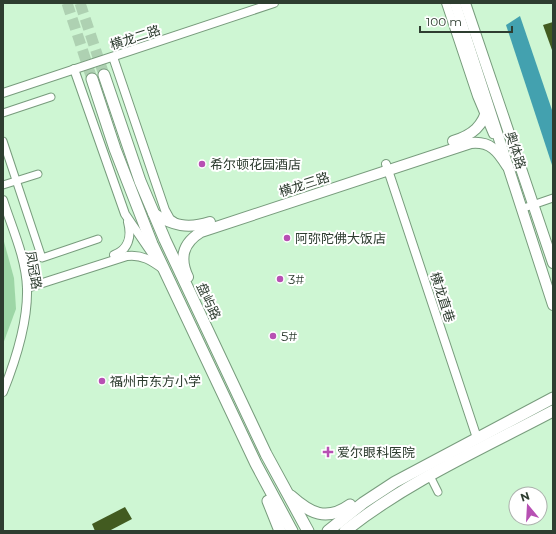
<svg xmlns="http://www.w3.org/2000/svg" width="556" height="534" viewBox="0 0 556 534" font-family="Montserrat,'Noto Sans SC',sans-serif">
<rect width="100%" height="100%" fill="#cef6d3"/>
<path fill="#9dd6a6" d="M3,238L14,278L16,309L3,344Z"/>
<path fill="#43a1af" d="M520,16L553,113V168L506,25Z"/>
<g fill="#425b20">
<path d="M553,22V50H552L543,25Z"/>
<path d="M125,507L132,519L109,531H95L92,524Z"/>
</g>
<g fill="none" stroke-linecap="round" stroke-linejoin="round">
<g stroke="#aed1b2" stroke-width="11" stroke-dasharray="11 5.5" stroke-linecap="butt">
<path d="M67,3L92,79"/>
<path d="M80,3L104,75"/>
</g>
<g stroke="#789c7d" stroke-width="9">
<g id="minor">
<path d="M3,113L51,97"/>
<path d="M3,141L42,258L98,239"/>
<path d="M3,185L38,174"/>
<path d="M521,209L553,198"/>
<path d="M430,476L438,492"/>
</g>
</g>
<g stroke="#789c7d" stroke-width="10">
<g id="tertiary">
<path d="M446,3L477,96L493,134"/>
<path d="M113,57L165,210L170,219L176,223"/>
<path d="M74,69L125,214L153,255"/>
<path d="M3,93L274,3"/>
<path d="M386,164L477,438"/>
<path d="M3,200C12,228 26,258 27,288C28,320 15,362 3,392"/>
<path d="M114,255C128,250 132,237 128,222"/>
<path d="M27,288L127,256C142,254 152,261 163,269"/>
</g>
</g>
<g stroke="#789c7d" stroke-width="12">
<g id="secondary">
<path d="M455,3L553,305"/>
<path d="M465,3L553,263"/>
<path d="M453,141C473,135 483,126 488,106"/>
<path d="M153,213C173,226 188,229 210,222"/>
<path d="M188,277C179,258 183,243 201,232L471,143C490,141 498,151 507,166"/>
</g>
</g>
<g stroke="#789c7d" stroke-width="13">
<g id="primary">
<path d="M104,75L140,181L165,240L266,454L308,531"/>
<path d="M92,79L115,149L152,244L256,464L292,531"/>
<path d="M291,496C310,513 326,522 350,505"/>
<path d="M268,501L280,531"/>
<path d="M328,531L363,503L395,482L553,398"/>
<path d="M345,531C408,481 483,448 553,411"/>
</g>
</g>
<use href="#minor" stroke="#fff" stroke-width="7"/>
<use href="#tertiary" stroke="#fff" stroke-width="8"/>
<use href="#secondary" stroke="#fff" stroke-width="10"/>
<use href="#primary" stroke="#fff" stroke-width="11"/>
</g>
<g fill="#b750b3" stroke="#fff" stroke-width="1.5">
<circle cx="202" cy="164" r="4"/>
<circle cx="287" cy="238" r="4"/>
<circle cx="280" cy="279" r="4"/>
<circle cx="273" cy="336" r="4"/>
<circle cx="102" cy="381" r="4"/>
<path d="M326 446h4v4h4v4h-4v4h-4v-4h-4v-4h4z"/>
</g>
<g text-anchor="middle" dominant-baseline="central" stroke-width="4" stroke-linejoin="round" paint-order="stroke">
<g font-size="13" fill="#2e3d30" stroke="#fff">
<text transform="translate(135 37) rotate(-18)">横龙二路</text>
<text transform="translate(516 150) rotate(72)">奥体路</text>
<text transform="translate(304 184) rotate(-18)">横龙三路</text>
<text transform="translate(34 270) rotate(80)">凤冠路</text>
<text transform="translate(443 297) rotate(72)">横龙直巷</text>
<text transform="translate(209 301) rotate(65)">盘屿路</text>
</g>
<g font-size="13" fill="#2e3d30" stroke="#fff" text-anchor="start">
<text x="210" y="164">希尔顿花园酒店</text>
<text x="295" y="238">阿弥陀佛大饭店</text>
<text x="288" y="279">3#</text>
<text x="281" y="336">5#</text>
<text x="110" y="381">福州市东方小学</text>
<text x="337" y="452">爱尔眼科医院</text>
</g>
</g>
<rect width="556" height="534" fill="none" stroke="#2e3d30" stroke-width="8"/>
<g transform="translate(528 506) rotate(342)"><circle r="19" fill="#ffffff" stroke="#abb1ac"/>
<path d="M0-3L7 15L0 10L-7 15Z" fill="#b750b3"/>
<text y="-6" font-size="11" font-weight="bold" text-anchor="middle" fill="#2e3d30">N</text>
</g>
<path d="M420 26v6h92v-6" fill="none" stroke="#2e3d30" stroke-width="2"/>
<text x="426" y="26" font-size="12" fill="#2e3d30" stroke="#ffffff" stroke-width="3" paint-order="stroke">100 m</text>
</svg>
